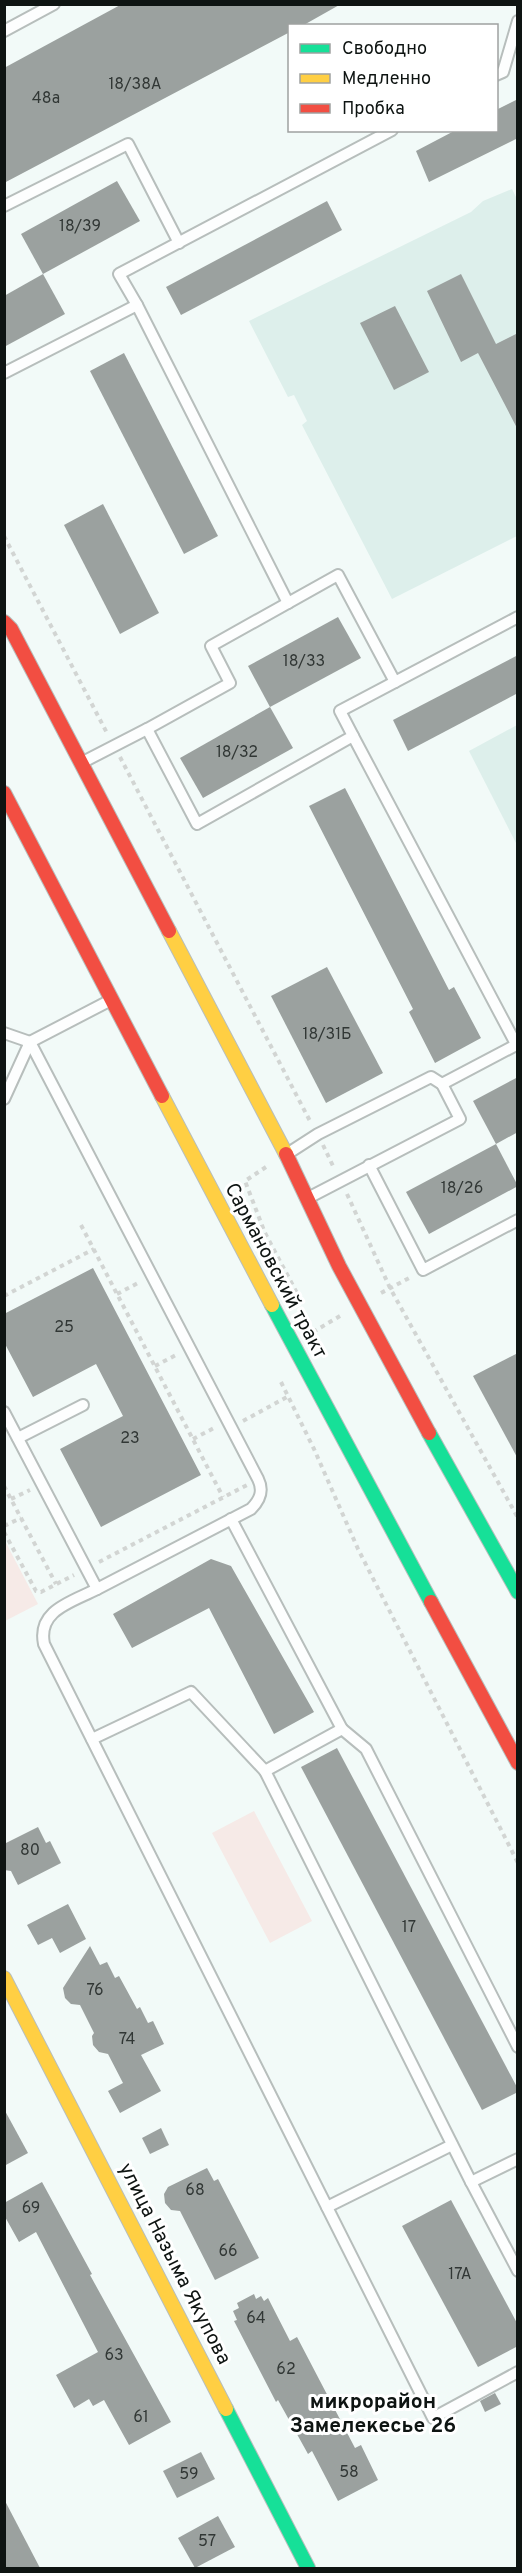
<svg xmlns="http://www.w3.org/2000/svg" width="522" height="2573" viewBox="0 0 522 2573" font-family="Overpass,sans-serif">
<rect width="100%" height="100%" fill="#f2faf8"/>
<g fill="#ddefeb">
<path d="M512,189L518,201L517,536L392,599L302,425L307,421L294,395L288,397L249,321L471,212L483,201Z"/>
<path d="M517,725V845L469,751Z"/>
</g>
<g fill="#f6eae7">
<path d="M4,1539L38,1604L5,1621H4Z"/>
<path d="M254,1811L312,1921L270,1943L212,1833Z"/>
</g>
<g fill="#9ba19f">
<path d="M122,4H341L302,26H290V32L4,183V68Z"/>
<path d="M518,99V138L429,182L416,151L456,130H496V110Z"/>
<path d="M117,181L140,221L43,274L21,234Z"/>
<path d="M327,201L342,230L181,315L166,287Z"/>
<path d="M43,274L65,314L4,347V296Z"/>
<path d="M461,274L496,344L518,333V430L478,353L461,362L427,291Z"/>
<path d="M395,306L429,372L394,390L360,323Z"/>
<path d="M124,353L218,536L184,554L90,371Z"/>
<path d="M103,504L159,613L120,634L64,525Z"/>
<path d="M338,617L361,658L270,707L248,666Z"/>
<path d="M518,655V693L408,751L393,720Z"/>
<path d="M270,707L293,748L203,798L180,758Z"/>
<path d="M345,788L449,990L454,987L481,1038L435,1063L409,1012L413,1009L309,806Z"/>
<path d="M327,967L383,1073L326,1103L271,996Z"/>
<path d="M518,1077V1132L496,1144L473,1101Z"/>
<path d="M496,1144L518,1186L429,1234L406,1192Z"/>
<path d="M93,1268L201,1475L101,1527L60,1449L123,1416L96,1364L33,1397L4,1342V1314Z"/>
<path d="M518,1353V1459L473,1376Z"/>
<path d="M211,1559L231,1566L314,1712L274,1734L209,1608L132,1648L113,1614Z"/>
<path d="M337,1748L518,2089V2092L482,2110L301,1767Z"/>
<path d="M38,1827L46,1843L50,1841L61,1863L18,1885L11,1871L4,1870V1844Z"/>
<path d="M68,1904L86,1939L60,1953L52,1938L38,1945L27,1925Z"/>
<path d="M90,1946L100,1965L107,1962L115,1978L119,1976L137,2009L140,2007L148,2023L153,2021L164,2044L141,2055L161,2091L120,2113L108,2091L123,2083L108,2054L99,2052L93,2045L92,2036L94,2033L80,2005L71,2004L65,1998L63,1988Z"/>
<path d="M4,2109L28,2153L4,2166Z"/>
<path d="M161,2128L169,2145L150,2154L142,2138Z"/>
<path d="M207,2168L214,2181L218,2179L259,2258L215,2280L180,2211L171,2210L165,2203L164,2194L168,2187Z"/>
<path d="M42,2182L92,2274L90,2275L171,2422L129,2445L104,2400L93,2406L89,2399L74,2408L56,2375L98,2352L36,2232L19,2242L4,2215V2203Z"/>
<path d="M451,2200L518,2325V2346L478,2367L402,2226Z"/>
<path d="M254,2294L256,2299L261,2296L264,2301L268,2298L290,2341L297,2337L355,2448L361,2445L378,2480L338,2501L312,2451L308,2454L278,2400L276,2402L234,2321L237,2320L233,2311L239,2308L237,2303Z"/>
<path d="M495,2393L501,2404L485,2412L480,2401Z"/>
<path d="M201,2452L215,2479L177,2498L163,2471Z"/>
<path d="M4,2499L40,2568H4Z"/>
<path d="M218,2516L235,2547L195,2568L178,2538Z"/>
</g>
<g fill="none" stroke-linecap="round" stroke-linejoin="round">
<g stroke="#b7bebc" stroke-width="14">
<g id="lane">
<path d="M4,31L54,4"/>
<path d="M496,75L503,72L518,21"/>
<path d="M4,206L128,144L179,243"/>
<path d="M137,305L288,603"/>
<path d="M4,373L137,305L119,274L392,130"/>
<path d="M147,729L230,683L211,646L338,575L395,682"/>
<path d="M353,736L516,1044"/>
<path d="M83,762L147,729L197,824L353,736L340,711L518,617"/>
<path d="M4,1033L30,1042L258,1479C264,1491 260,1500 251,1509L97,1589L4,1412"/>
<path d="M4,1099L30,1042L109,1001"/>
<path d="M287,1154L318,1134L431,1077L442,1084"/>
<path d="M369,1165L423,1270L518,1220"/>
<path d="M308,1198L460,1119L442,1084L518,1044"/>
<path d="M18,1438L83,1405"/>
<path d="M231,1519L342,1729L265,1771L471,2182"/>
<path d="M97,1589C72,1602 37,1610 44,1644L433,2418L518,2372"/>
<path d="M342,1729L366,1749L518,2047"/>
<path d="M92,1739L191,1692L265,1771"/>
<path d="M518,2159L471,2182L518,2271"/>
<path d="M327,2207L452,2145"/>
</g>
</g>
<g stroke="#b7bebc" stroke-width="16">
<g id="fast">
<path d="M272,1305L431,1602"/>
<path d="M429,1433L518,1592"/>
<path d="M226,2409L308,2568"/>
</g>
</g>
<g stroke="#b7bebc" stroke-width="16">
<g id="slow">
<path d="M169,931L286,1154"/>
<path d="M162,1096L272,1305"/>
<path d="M4,1978L226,2409"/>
</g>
</g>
<g stroke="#b7bebc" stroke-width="16">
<g id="jam">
<path d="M4,622L11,629L169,931"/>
<path d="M4,793L162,1096"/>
<path d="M286,1154L339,1266L429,1433"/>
<path d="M431,1602L518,1763"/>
</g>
</g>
<g stroke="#d2d5d3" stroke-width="4" stroke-dasharray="4.5 4.5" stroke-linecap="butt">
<path d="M4,536L108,735"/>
<path d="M120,757L311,1123"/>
<path d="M323,1145L334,1168"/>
<path d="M266,1167L245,1181L265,1233L298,1295"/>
<path d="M347,1194L390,1288L518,1518"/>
<path d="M81,1225L223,1497"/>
<path d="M381,1293L411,1277"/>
<path d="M117,1294L140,1282"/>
<path d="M4,1296L94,1249"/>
<path d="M313,1332L340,1316"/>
<path d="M155,1366L178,1354"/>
<path d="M281,1382L314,1449L358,1549L518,1863"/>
<path d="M243,1421L287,1397"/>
<path d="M193,1439L216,1427"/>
<path d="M4,1486L56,1584"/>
<path d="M11,1499L30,1490"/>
<path d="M4,1526L21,1518"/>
<path d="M4,1532L36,1591L41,1592L74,1575"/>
<path d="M99,1562L247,1485"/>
</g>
<use href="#lane" stroke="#fdfefe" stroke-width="10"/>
<use href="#fast" stroke="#16e098" stroke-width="14"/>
<use href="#slow" stroke="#ffcf43" stroke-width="14"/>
<use href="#jam" stroke="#f24e42" stroke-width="14"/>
</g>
<g text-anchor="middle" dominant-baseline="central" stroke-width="6" stroke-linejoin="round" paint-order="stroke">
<g font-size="16" fill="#313735">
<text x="135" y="85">18/38А</text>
<text x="46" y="99">48а</text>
<text x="80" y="227">18/39</text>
<text x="304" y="662">18/33</text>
<text x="237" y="753">18/32</text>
<text x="327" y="1035">18/31Б</text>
<text x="462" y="1189">18/26</text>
<text x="64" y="1328">25</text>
<text x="130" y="1439">23</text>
<text x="30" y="1851">80</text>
<text x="409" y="1928">17</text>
<text x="95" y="1991">76</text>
<text x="127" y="2040">74</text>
<text x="195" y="2191">68</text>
<text x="31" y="2209">69</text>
<text x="228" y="2252">66</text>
<text x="460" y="2275">17А</text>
<text x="256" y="2319">64</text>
<text x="114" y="2356">63</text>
<text x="286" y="2370">62</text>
<text x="141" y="2418">61</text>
<text x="349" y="2473">58</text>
<text x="189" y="2475">59</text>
<text x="207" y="2542">57</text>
</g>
<g font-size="20" fill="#0e1412" stroke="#fff">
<text transform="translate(275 1271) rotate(62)">Сармановский тракт</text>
<text transform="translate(174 2264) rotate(63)">улица Назыма Якупова</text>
</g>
<g font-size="21" font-weight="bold" fill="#0e1412" stroke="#fff">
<text x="373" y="2402">микрорайон<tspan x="373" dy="24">Замелекесье 26</tspan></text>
</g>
</g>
<rect width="522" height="2573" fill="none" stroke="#0e1412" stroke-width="12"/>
<rect x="288" y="24" width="210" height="108" fill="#ffffff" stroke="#9fa1a0" stroke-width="1.5"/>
<rect x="300" y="44" width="30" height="9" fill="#16e098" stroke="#9fa1a0" stroke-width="1.5"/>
<text x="342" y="54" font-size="18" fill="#0e1412">Свободно</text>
<rect x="300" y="74" width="30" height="9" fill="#ffcf43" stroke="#9fa1a0" stroke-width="1.5"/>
<text x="342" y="84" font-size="18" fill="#0e1412">Медленно</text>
<rect x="300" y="104" width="30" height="9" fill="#f24e42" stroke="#9fa1a0" stroke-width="1.5"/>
<text x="342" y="114" font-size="18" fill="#0e1412">Пробка</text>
</svg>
